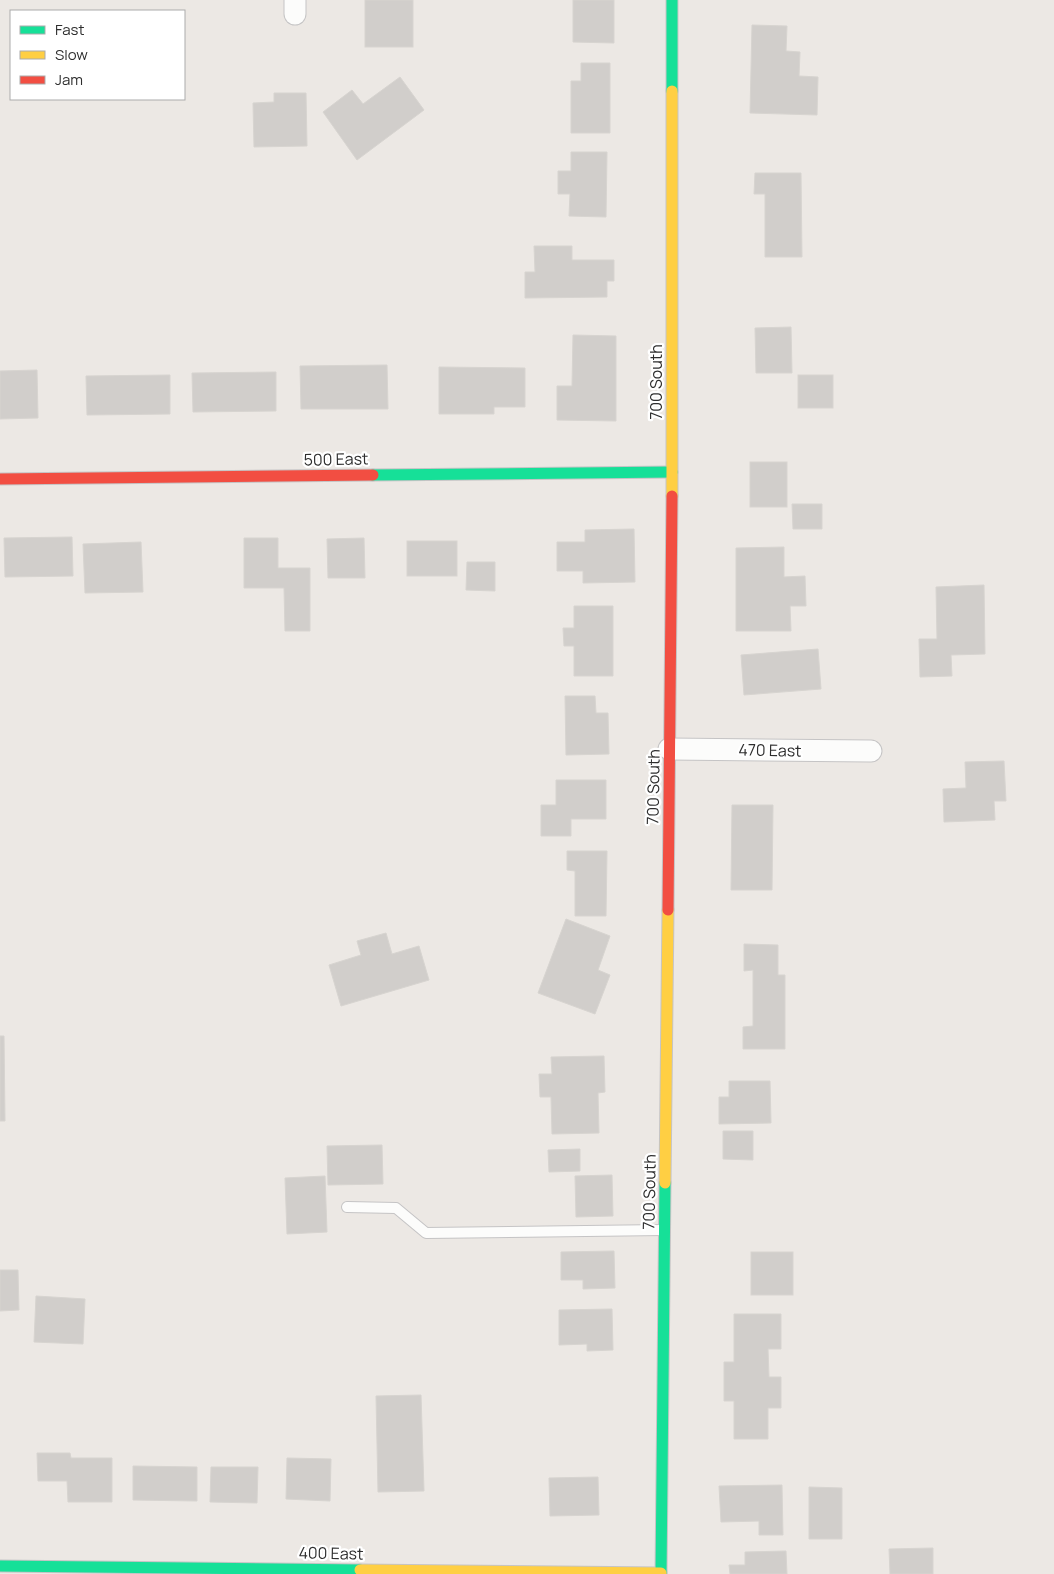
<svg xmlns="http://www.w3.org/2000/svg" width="1054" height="1574" viewBox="0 0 1054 1574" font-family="Manrope,sans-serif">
<rect width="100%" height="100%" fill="#ece8e4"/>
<g fill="#d1cecb" stroke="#d7d4d0">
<rect x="365" y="0" width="48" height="47"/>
<path d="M573,0H614V43L573,42Z"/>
<path d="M752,25L787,26L786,51L800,52L799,76L818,77L817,115L750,113Z"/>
<path d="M581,63H610V133H571V81H581Z"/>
<path d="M400,77L424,110L357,160L323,112L352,90L363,104Z"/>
<path d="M274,93H306L307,146L254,147L253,103L274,102Z"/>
<path d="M571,152H607L606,217L569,216L570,194H558V171H571Z"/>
<path d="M755,173H801L802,257H765V194H754Z"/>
<path d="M534,246H572V260H614V281H607V297L525,298V272H535Z"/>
<path d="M791,327L792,373H756L755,328Z"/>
<path d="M573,335L616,336V421L557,420V386H572Z"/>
<path d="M387,365L388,409H301L300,366Z"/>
<path d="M439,367L525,368V407H494V414H439Z"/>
<path d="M37,370L38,418L0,419V371Z"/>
<path d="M276,372V411L193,412L192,373Z"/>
<path d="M170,375V414L87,415L86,376Z"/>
<rect x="798" y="375" width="35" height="33"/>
<rect x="750" y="462" width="37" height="45"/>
<path d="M792,504H822V529H793Z"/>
<path d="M634,529L635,582L583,583V571H557V542H585V530Z"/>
<path d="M72,537L73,576L5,577L4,538Z"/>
<path d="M244,538H278V568H310V631H285L284,588H244Z"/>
<path d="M364,538L365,578H328L327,539Z"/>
<rect x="407" y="541" width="50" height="35"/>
<path d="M141,542L143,592L85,593L83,544Z"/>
<path d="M784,547V577L805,576L806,606H790L791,631H736V548Z"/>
<path d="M467,562H495V591L466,590Z"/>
<path d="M984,585L985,654L951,655L952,676L920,677L919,639H937L936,587Z"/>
<path d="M574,606H613V676H574V646H564L563,628H574Z"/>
<path d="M818,649L821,689L744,695L741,655Z"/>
<path d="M565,696H595L596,713H608L609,754L566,755Z"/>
<path d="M1004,761L1006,801H994L995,820L944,822L943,789L966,788L965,762Z"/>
<path d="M556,780H606V819H571V836H541V805H556Z"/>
<path d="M732,805H773L772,890H731Z"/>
<path d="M567,851H607L606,916H575V871L567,870Z"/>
<path d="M566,919L610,936L598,970L610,975L595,1014L538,993Z"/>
<path d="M386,933L392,954L419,946L429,980L341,1006L329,965L361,955L357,941Z"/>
<path d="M744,944L778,945V975H785V1049H743V1027L753,1026V970L744,971Z"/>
<path d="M0,1036H4L5,1121H0Z"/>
<path d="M604,1056L605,1092L598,1093L599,1133L552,1134L551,1097H540L539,1074H552L551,1057Z"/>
<path d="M729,1081H770L771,1123L719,1124V1097H729Z"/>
<path d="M723,1131H753V1160L723,1159Z"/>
<path d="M382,1145L383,1184L328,1185L327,1146Z"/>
<path d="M580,1149V1171L549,1172L548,1150Z"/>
<path d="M612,1175L613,1216L576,1217L575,1176Z"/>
<path d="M325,1176L327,1232L287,1234L285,1178Z"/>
<path d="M614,1251L615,1288L583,1289V1280H561V1252Z"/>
<rect x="751" y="1252" width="42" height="43"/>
<path d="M0,1270H18L19,1310L0,1311Z"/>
<path d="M36,1296L85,1299L83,1344L34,1342Z"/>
<path d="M612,1309L613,1350L587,1351V1344L559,1345V1310Z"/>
<path d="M734,1314H781V1349H768L769,1377H781V1408H768V1439H734V1401H724V1362H734Z"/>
<path d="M421,1395L424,1491L378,1492L376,1396Z"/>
<path d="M37,1453H70L71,1458H112V1502H68L67,1481H38Z"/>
<path d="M287,1458L331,1459L330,1501L286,1499Z"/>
<path d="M133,1466L197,1467V1501L133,1500Z"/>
<path d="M211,1467H258L257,1503L210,1502Z"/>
<path d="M598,1477L599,1515L550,1516L549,1478Z"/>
<path d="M782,1485L783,1535H759V1521L721,1522L719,1486Z"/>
<path d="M809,1487L842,1488V1539H809Z"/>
<path d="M933,1548V1574H890L889,1549Z"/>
<path d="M786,1551L787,1574H730L729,1565H745V1552Z"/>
</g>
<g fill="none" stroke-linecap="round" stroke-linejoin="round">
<g stroke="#c5c4c5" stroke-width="12">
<path id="lane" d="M347,1207L396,1208L426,1233L664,1230"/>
</g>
<g stroke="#c5c4c5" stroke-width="23">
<g id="street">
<path d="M295,14V0"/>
<path d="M669,749L871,751"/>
</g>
</g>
<g stroke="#c5c4c5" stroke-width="13">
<g id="fast">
<path d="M672,0V91"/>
<path d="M373,475L672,472"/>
<path d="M0,1566L360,1570"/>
<path d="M661,1574L665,1183"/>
</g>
</g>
<g stroke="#c5c4c5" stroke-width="13">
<g id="slow">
<path d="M672,496V91"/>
<path d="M665,1183L668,910"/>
<path d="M360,1570L661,1573"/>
</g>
</g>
<g stroke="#c5c4c5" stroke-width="13">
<g id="jam">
<path d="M0,479L373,475"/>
<path d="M668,910L672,496"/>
</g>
</g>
<use href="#lane" stroke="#fcfcfb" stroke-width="10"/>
<use href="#street" stroke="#fcfcfb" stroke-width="21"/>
<use href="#fast" stroke="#16e098" stroke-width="11"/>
<use href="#slow" stroke="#ffcf43" stroke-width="11"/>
<use href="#jam" stroke="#f24e42" stroke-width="11"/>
</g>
<g text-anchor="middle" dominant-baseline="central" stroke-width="4.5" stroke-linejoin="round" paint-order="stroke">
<g font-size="16" fill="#2e2e2e" stroke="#fff">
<text transform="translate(656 382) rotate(-90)">700 South</text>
<text transform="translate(336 459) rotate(-1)">500 East</text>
<text transform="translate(770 750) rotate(1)">470 East</text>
<text transform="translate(653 787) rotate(-89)">700 South</text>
<text transform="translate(649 1192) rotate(-89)">700 South</text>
<text transform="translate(331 1553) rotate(1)">400 East</text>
</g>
</g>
<rect x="10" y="10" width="175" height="90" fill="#ffffff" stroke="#ababab"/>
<rect x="20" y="26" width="25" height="8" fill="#16e098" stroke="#ababab"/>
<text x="55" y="35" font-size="15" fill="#2e2e2e">Fast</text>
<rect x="20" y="51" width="25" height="8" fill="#ffcf43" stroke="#ababab"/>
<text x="55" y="60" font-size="15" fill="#2e2e2e">Slow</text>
<rect x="20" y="76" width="25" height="8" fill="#f24e42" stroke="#ababab"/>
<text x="55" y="85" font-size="15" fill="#2e2e2e">Jam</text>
</svg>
